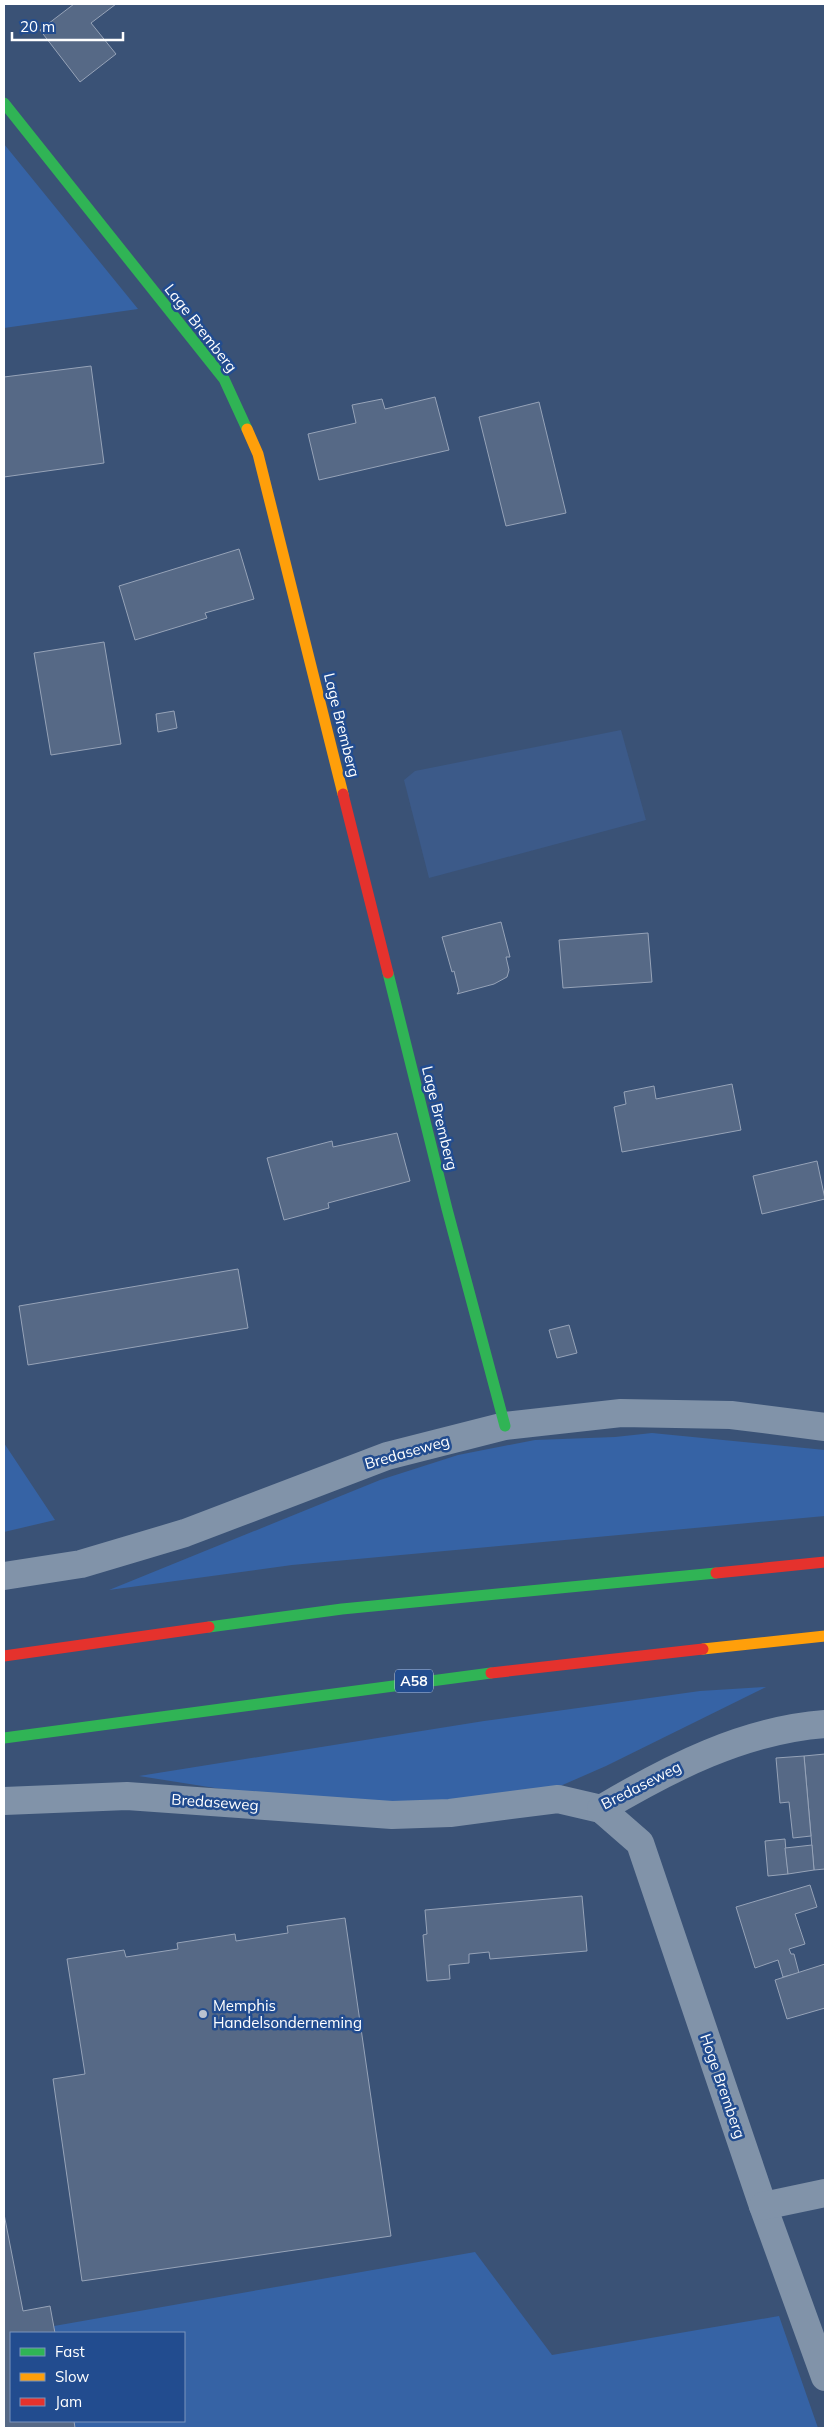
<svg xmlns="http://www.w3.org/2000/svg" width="829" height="2432" viewBox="0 0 829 2432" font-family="Mulish,sans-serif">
<rect width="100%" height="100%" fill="#3a5276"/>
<g fill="#3663a5">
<path d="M4,144L138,309L4,328Z"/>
<path d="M652,1433L825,1450V1516L292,1565L109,1590L380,1480L458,1455L535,1440L615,1437Z"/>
<path d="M4,1440V1443L55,1520L4,1532Z"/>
<path d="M766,1687L606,1766L519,1804L304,1802L139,1776L484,1721L700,1691Z"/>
<path d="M475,2252L552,2355L779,2316L818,2428H72L70,2421H184V2333H55L54,2326Z"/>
</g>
<path fill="#3c5a89" d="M621,730L646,820L429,878L404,780L415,771Z"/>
<g fill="#566986" stroke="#96a3b8">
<path d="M74,4H116L91,23L116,54L80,82L40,30Z"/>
<path d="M91,366L104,463L4,477V377Z"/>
<path d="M435,397L449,450L319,480L308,434L356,423L352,405L382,399L385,409Z"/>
<path d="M539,402L566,513L506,526L479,417Z"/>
<path d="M239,549L254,599L205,613L207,618L135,640L119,586Z"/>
<path d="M104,642L121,744L51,755L34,653Z"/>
<path d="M174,711L177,728L158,732L156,714Z"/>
<path d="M501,922L510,957H506L509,970L507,977L494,984L457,994L459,991L454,971L452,972L442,937Z"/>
<path d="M648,933L652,982L563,988L559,940Z"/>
<path d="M732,1084L741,1130L622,1152L614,1107L626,1104L624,1092L654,1086L656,1099Z"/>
<path d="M397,1133L410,1181L328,1203L329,1208L284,1220L267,1158L332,1141L333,1147Z"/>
<path d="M817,1161L825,1199L762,1214L753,1176Z"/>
<path d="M238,1269L248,1328L28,1365L19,1306Z"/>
<path d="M569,1325L577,1353L557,1358L549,1330Z"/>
<path d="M825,1754V1869L814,1870L804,1756Z"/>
<path d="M804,1756L811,1836L793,1838L789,1802L780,1803L776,1758Z"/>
<path d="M785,1839L788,1874L768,1876L765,1841Z"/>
<path d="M812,1845L814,1870L788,1874L785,1848Z"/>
<path d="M810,1885L817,1907L795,1914L805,1944L789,1949L791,1954H794L799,1973L783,1977L778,1960L755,1968L736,1907Z"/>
<path d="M582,1896L587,1951L490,1959L489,1952L469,1954V1963L449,1965L450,1979L427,1981L423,1935L427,1934L425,1910Z"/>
<path d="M345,1918L391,2236L82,2281L53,2079L85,2074L67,1959L124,1950L126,1957L178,1949L177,1943L235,1934L236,1941L288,1933L287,1926Z"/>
<path d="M825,1964V2008L787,2019L775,1980Z"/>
<path d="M4,2214L23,2311L50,2306L55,2333H11V2421H74L75,2428H4Z"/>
</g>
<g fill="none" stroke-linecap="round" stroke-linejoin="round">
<g stroke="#8193a9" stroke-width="28">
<path d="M4,1576L81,1564L185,1533L387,1456L505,1426L621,1413L731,1415L825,1427"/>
<path d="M4,1801L127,1796L392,1815L450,1813L558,1799L601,1809C670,1768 744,1730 825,1724"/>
<path d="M601,1809L640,1843L763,2206L825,2377"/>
<path d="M763,2206L825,2193"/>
</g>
<g stroke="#30b455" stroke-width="11">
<path d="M4,103L224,379L247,429"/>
<path d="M388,973L447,1209L505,1426"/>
<path d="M209,1627L342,1609L716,1573"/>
<path d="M4,1738L491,1673"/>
</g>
<g stroke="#ff9f0a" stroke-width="11">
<path d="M247,429L258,454L343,794"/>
<path d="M703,1649L825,1636"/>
</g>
<g stroke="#e5322d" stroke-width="11">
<path d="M343,794L388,973"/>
<path d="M716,1573L825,1562"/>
<path d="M4,1656L209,1627"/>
<path d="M491,1673L703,1649"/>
</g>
</g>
<circle fill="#bac2cf" stroke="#224c8f" stroke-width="2" cx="203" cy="2014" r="5"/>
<g text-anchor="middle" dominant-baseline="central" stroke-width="5" stroke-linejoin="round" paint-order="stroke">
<rect fill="#224c8f" stroke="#bdc9dd" stroke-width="1" x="395" y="1669.5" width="38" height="23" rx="4"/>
<g font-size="14" font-weight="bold" fill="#fff">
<text x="414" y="1681">A58</text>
</g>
<g font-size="15" fill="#fff" stroke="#224c8f">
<text transform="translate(201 328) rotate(52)">Lage Bremberg</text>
<text transform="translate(342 725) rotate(76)">Lage Bremberg</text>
<text transform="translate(440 1118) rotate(76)">Lage Bremberg</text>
<text transform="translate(407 1452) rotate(-16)">Bredaseweg</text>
<text transform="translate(641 1785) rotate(-27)">Bredaseweg</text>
<text transform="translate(215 1802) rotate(4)">Bredaseweg</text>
<text transform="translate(723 2086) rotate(71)">Hoge Bremberg</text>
</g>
<g font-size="15" fill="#fff" stroke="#224c8f" text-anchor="start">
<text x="213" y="2005">Memphis<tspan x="213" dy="17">Handelsonderneming</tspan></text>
</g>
</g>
<rect width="829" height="2432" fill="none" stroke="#ffffff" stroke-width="10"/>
<rect x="10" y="2332" width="175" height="90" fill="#224c8f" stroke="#7a94bc"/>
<rect x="20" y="2348" width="25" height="8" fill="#30b455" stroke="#7a94bc"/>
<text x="55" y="2357" font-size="15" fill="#ffffff">Fast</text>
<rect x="20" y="2373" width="25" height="8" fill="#ff9f0a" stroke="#7a94bc"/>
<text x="55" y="2382" font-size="15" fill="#ffffff">Slow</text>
<rect x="20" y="2398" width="25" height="8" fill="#e5322d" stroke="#7a94bc"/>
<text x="55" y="2407" font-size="15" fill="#ffffff">Jam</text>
<path d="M12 32v8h111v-8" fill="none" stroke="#ffffff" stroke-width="2.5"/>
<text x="20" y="32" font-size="15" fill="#ffffff" stroke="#224c8f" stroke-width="4" paint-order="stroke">20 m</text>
</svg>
